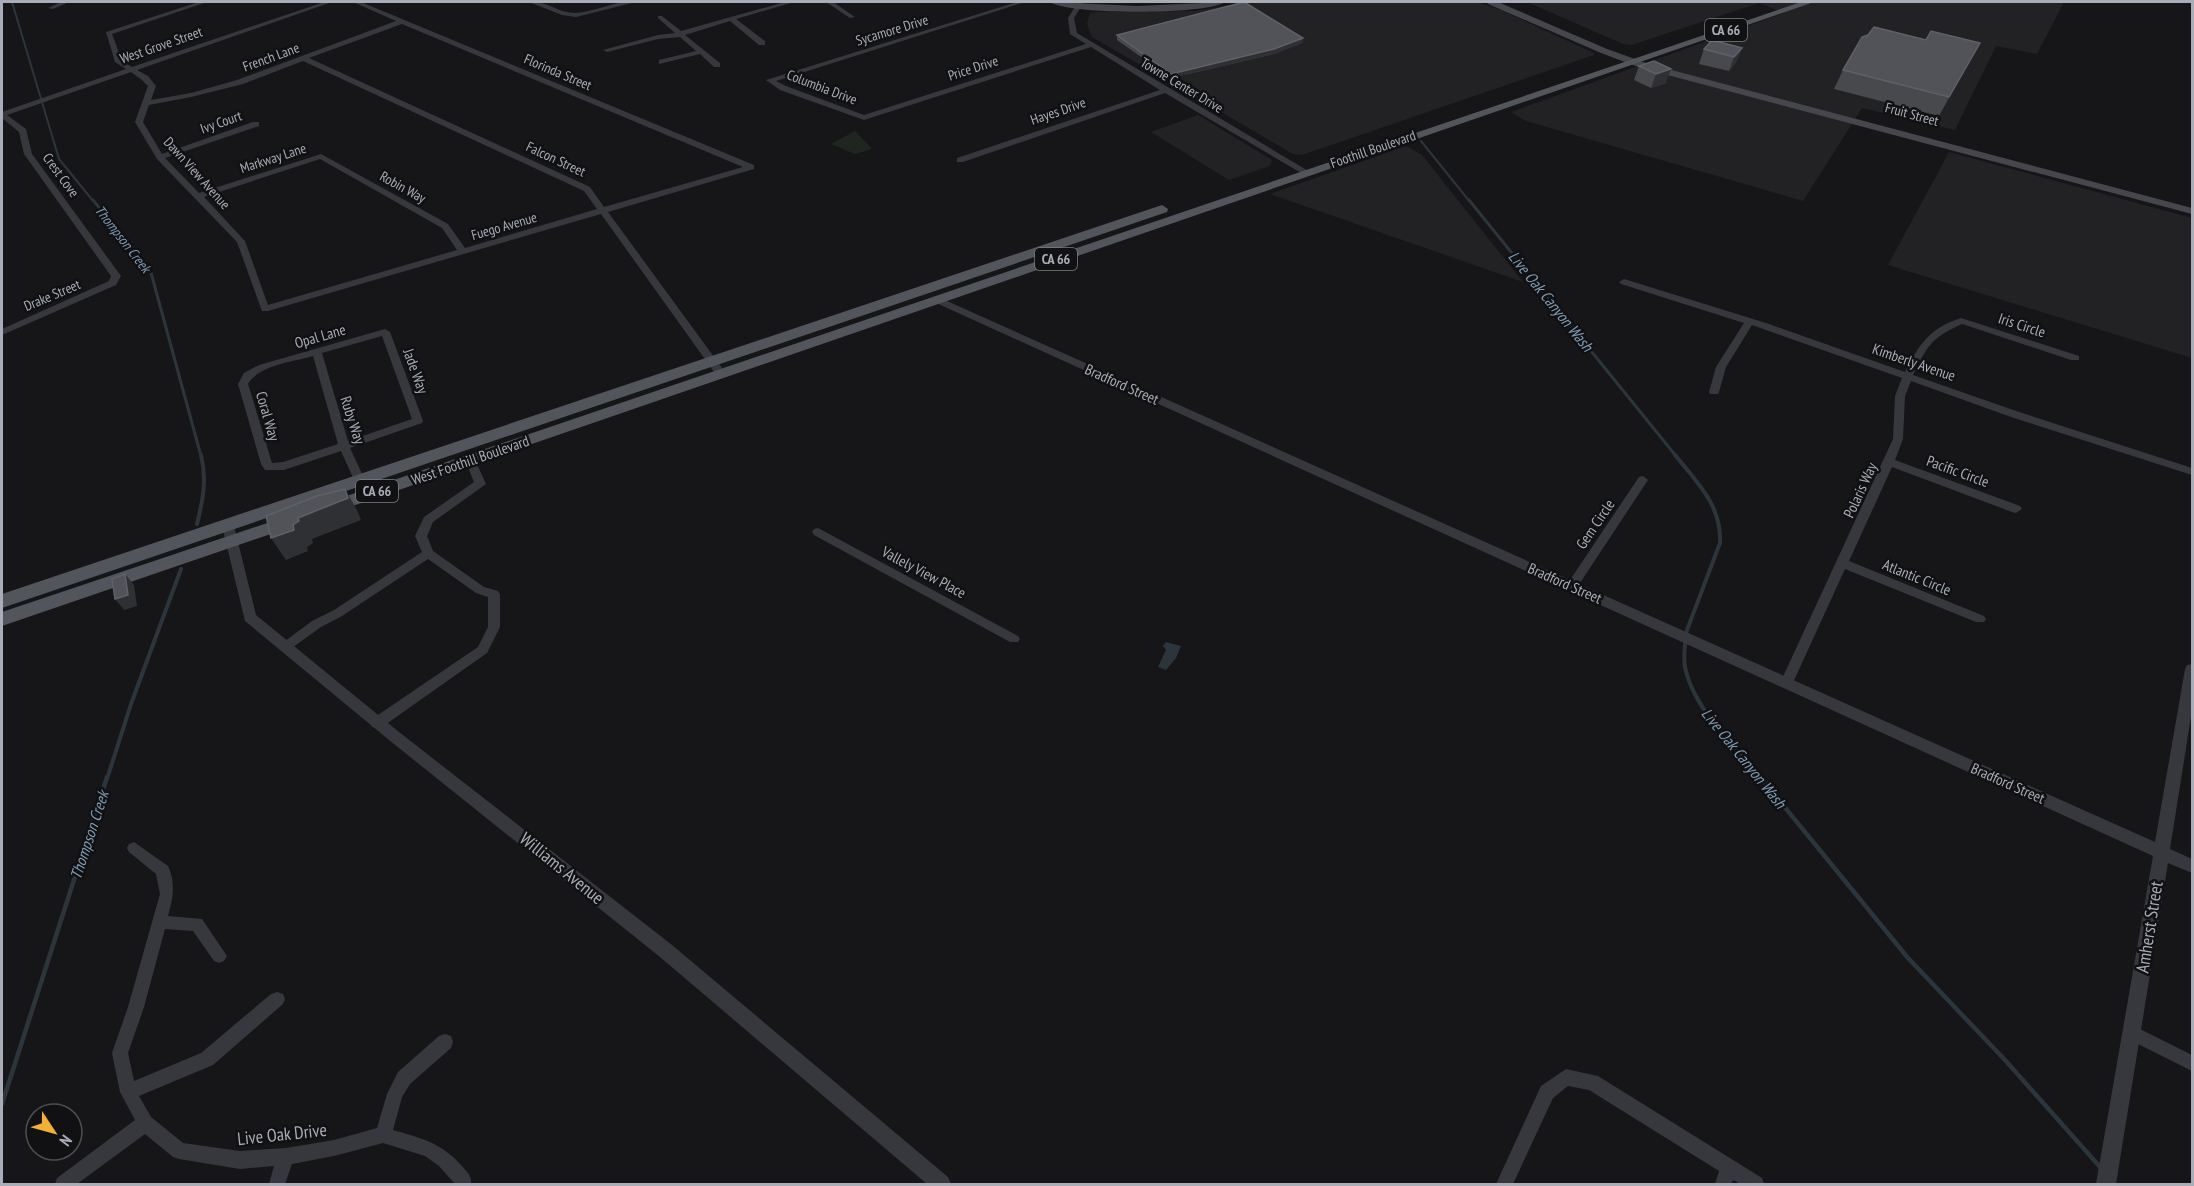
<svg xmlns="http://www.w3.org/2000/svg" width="2194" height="1186" viewBox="0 0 2194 1186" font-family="'PT Sans Narrow',sans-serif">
<rect width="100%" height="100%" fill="#161618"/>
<g fill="#222225">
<path d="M1249,2H1477L1501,10L1594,53V55L1302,155L1293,154L1092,37L1087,24L1090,13L1096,12L1194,11Z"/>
<path d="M1527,2H2064L2037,54L1996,46L1955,130L1862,108L1803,201L1526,121L1511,112L1784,13L1759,3L1632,45L1623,44Z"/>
<path d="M1198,115L1272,160L1270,166L1229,180L1151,132Z"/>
<path d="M1406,146L1422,155L1523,282L1270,194Z"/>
<path d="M1949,152L2192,218V358L1888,265Z"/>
</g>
<path fill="#1e261f" d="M855,131L872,149L855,154L831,144Z"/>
<path fill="#2c353c" d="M1166,642L1181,646L1176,658L1166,670L1158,667L1166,650L1163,646Z"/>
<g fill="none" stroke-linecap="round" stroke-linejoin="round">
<g stroke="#2c353c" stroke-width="2">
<path d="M12,2L59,159L94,202"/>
<path d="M1421,141L1470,202"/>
</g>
<g stroke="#2c353c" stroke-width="3">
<path d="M93,200L150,269L201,456"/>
<path d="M1469,200L1676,456"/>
</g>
<g stroke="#2c353c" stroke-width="4">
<path d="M1675,455C1697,482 1722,506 1720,543L1687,630C1685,642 1683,655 1685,667C1693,708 1735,747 1761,779"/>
<path d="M197,524C203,500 207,479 201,455"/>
<path d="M107,779L131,704L181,569"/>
</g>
<g stroke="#2c353c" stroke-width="4.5">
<path d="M1760,777L1908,958L2005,1060L2101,1168"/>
<path d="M2,1104L107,777"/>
</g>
<g fill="#37383d" fill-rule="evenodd">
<path d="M61,2H69L53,9L48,8Z"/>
<path d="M199,2H207L112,34L122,61L132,67L324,2H332L137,70L148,76L156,86L151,100L191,93L237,80L396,21L353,2H361L754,165V169L608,212L725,372V376H717L601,214L268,311H262L237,242L157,159L135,122L148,86L142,80L131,72L7,115L26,129L32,154L121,276L116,285L2,335V329L109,281L111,276L24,154L19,132L2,118V112L126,69L115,62L106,32ZM402,24L743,167L604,207L590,187L309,58ZM303,61L584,191L597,209L465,248L448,224L321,154L199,193L165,158L259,126V122H253L162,154L143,122L149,105L191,97L243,84ZM320,159L442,228L457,250L268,305L245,241L204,197Z"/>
<path d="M529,2C545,0 558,13 575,13C596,12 616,0 636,2L576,17L562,15Z"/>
<path d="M785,2H794L736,19L765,41V45H759L730,21L685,35L720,63V67H714L700,54L659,64V60L696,51L680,37L658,39L607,52L603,50L658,35L675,33L658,18V16H662L681,31Z"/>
<path d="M826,2H833L855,17L850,18Z"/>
<path d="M1017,2H1025L776,81L786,86L864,115L1086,44L1070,34L1068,18L1078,2H1084L1074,18L1077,33L1310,172L1303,174L1165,93L963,162H957V158L1160,90L1091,47L864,120L780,90L766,80Z"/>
<path d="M1624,279L1766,323L1905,372C1919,344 1930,328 1961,318L2079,356V360H2071L1962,324C1931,338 1928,345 1913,375L2019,412L2192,468V475L2011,417L1911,381L1905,396L1903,439L1895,460L2020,506L2022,509L2016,513L2012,512L1892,467L1849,561L1984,616L1986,619L1984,622H1976L1845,569L1791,687H1781L1780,683L1893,439L1895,396L1902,378L1752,325L1726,367L1719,392L1718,394H1710L1709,392L1716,367L1744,323L1621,284L1619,282Z"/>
<path d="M385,329L390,332L423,421L422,423L350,448L372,495L370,498H362L341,451L284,470H265L261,464L238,384L244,373L259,365ZM382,336L412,419L348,441L322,353ZM313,356L338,444L283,462L272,463L248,384C259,365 293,362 313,356Z"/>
<path d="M470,456L475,460L486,484L433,522L427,536L433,551L484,587L498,591L500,594V627L487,653L382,727L377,728L372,727L370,723L372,719L478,647L488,627V597L476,593L428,559L342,616L321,627L289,650H281L279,647L281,644L312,621L334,610L422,552L415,536L424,517L474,482L465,460Z"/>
<path d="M1643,476L1648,480L1576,589H1568L1566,586L1568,583L1639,477Z"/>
<path d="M818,528L1018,636L1020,639L1018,642H1010L814,535L812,532L814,529Z"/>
<path d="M134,842L168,866C176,883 173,899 168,916L202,919L227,956L224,961L219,963L214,961L193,931L165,929L144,1007L128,1053L134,1081L201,1053L271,994L277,992L283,994L285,999L283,1004L213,1065L139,1096L151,1117L183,1143L240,1151L286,1148L334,1140L377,1128L387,1094L398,1072L439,1036L445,1034L451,1036L453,1042L451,1048L410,1084L402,1097L393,1130C420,1138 440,1142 460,1164C466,1171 472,1175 471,1184H455L439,1166L425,1156L383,1143L334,1156L292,1164L285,1184H269L274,1166L240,1169L179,1159L173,1157L145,1134L77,1184H55L57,1178L135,1120L120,1092L112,1053L128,1007L160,894L156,874L129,852L127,848L129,844Z"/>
<path d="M2132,1025L2192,1055V1071L2126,1038L2124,1033L2126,1028Z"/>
<path d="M1566,1069L1598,1076L1762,1178L1764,1184H1741L1733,1180L1731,1184H1715L1719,1171L1589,1090L1568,1086L1553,1098L1513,1184H1496L1541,1086Z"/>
</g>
<g fill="#37383d" fill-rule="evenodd">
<path d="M938,297L2155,842L2185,669L2187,665L2192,664V710L2170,849L2192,859V873L2168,863L2116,1184H2096L2153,856L934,302V298Z"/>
<path d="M228,522L234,526L256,615L399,732L672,945L948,1177L951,1184H927L660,957L389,740L245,621L222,526Z"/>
</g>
<g fill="#45474d" fill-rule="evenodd">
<path d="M1050,2L1138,6L1225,2C1207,15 1068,15 1050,2Z"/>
<path d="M1487,2H1498L1607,49L1649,64L2192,208V214L1641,68L1601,53L1488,4Z"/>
</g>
<g fill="#53555c" fill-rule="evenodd">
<path d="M1801,2H1814L335,512H323L321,508L323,504Z"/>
<path d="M1162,205L1168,209L1167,212L2,608V594Z"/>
<path d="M291,515L297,517L300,521L297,525L2,626V612Z"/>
</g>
</g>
<g fill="#47494d">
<path d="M1117,35L1303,38L1302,43L1274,54L1171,78L1117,40Z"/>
<path d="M1868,35L1926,40L1980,43L1939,116L1834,89L1843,70Z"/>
<path d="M1742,48L1736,62L1729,71L1699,64L1704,49Z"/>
<path d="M1654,61L1666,83L1651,88L1634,80L1639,66Z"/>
</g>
<g fill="#2f3033">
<path d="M1303,38L1302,43L1274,54L1171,78V74Z"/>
<path d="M1980,43L1970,61L1939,116L1949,97Z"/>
<path d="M1742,48L1736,62L1729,71L1734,57Z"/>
<path d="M1671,69L1666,83L1651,88L1656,74Z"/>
<path d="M345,489L357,510L361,520L312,539L313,543L307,547L308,551L286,560L271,538L298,518Z"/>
<path d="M125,574L134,585L137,606L124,610L115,599Z"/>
</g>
<g fill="#525359" stroke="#5f6168" stroke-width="1.5">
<path d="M1244,2L1303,38L1274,49L1171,74L1117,35Z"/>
<path d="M1874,27L1926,40L1931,31L1980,43L1949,97L1843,70L1862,37L1868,35Z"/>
<path d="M1712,40L1742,48L1734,57L1704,49Z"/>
<path d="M1654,61L1671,69L1656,74L1639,66Z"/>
<path d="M345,489L348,498L298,518L299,521L293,525L294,530L271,538L266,516L317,496Z"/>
<path d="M125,574L128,595L115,599L112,579Z"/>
</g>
<g text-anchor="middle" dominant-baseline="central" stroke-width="5" stroke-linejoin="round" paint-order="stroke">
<g font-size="14" fill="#a8adb8" stroke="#111113">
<text transform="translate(892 30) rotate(-17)">Sycamore Drive</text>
<text transform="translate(161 45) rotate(-19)">West Grove Street</text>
<text transform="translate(271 57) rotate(-20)">French Lane</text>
<text transform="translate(973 68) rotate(-18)">Price Drive</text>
<text transform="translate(558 72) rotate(23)">Florinda Street</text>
<text transform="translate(1182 85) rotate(31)">Towne Center Drive</text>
<text transform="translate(822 87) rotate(21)">Columbia Drive</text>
<text transform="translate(1058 111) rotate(-19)">Hayes Drive</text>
<text transform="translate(1912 114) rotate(15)">Fruit Street</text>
<text transform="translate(221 122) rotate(-19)">Ivy Court</text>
<text transform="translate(1373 149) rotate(-19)">Foothill Boulevard</text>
<text transform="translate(273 158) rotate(-18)">Markway Lane</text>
<text transform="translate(556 159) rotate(25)">Falcon Street</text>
<text transform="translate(197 173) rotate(48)">Dawn View Avenue</text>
<text transform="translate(61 175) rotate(54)">Crest Cove</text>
<text transform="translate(403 187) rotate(29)">Robin Way</text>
<text transform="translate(504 226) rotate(-16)">Fuego Avenue</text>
<text transform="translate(52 295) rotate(-23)">Drake Street</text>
</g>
<g fill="#111113" stroke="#7b7e86" stroke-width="1.5">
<rect x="1705" y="19" width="42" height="22" rx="4.5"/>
<rect x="1035" y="248" width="42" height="22" rx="4.5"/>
<rect x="356" y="480" width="42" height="22" rx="4.5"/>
</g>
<g font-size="14" font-weight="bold" fill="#a8adb8">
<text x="1726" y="30">CA 66</text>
<text x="1056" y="259">CA 66</text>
<text x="377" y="491">CA 66</text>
</g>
<g font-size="14" font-style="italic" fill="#7f9bb3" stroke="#111113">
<text transform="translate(123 239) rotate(52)">Thompson Creek</text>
</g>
<g font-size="15" fill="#a8adb8" stroke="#111113">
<text transform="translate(2022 325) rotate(18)">Iris Circle</text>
<text transform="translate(320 336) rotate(-16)">Opal Lane</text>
<text transform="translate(1914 362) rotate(19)">Kimberly Avenue</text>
<text transform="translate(416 371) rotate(70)">Jade Way</text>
<text transform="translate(1122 384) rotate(24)">Bradford Street</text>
<text transform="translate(268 416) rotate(74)">Coral Way</text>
<text transform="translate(353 420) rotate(72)">Ruby Way</text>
<text transform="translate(470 460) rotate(-19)">West Foothill Boulevard</text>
<text transform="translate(1958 471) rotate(20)">Pacific Circle</text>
<text transform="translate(1860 490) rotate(-65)">Polaris Way</text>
<text transform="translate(1595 524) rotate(-56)">Gem Circle</text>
<text transform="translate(924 572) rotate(28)">Vallely View Place</text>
<text transform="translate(1917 577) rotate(22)">Atlantic Circle</text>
<text transform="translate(1565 583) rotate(24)">Bradford Street</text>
<text transform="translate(2008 783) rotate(24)">Bradford Street</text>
</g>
<g font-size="16" font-style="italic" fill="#7f9bb3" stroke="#111113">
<text transform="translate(1551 301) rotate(51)">Live Oak Canyon Wash</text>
<text transform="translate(1744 758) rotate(51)">Live Oak Canyon Wash</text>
<text transform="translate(89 835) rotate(-72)">Thompson Creek</text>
</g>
<g font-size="18" fill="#a8adb8" stroke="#111113">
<text transform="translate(562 868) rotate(39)">Williams Avenue</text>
<text transform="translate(2149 927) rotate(-81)">Amherst Street</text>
<text transform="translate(282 1134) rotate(-6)">Live Oak Drive</text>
</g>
</g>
<rect width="2194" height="1186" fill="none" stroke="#a8adb8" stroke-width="6"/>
<g transform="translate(54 1132) rotate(126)"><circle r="28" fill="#111113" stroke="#4d4f55" stroke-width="1.5"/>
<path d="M0-4.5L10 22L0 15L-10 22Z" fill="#f2b134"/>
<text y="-9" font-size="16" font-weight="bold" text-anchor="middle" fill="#a8adb8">N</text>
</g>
</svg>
